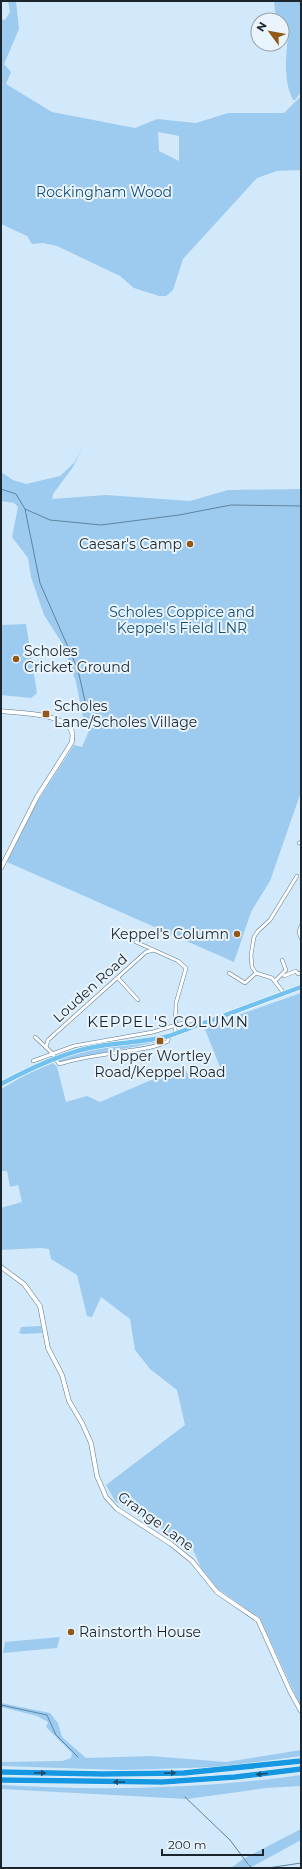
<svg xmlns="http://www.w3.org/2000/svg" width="302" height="1869" viewBox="0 0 302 1869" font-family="Montserrat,sans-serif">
<rect width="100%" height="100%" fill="#d2e9fb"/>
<g fill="#9dcbef" fill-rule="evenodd">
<path d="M8,1H16L19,29L4,64L11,72L6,84L52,112L135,128L157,119L196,123L228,113H284L301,96V170L277,171L257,178L183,259L173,290L166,296H159L134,288L120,276L57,246L43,243L32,244L27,236L1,224V19L5,20L10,12ZM158,132L179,136V161L159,151Z"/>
<path d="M274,1H299L301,8V92L295,100H293C282,77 287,55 288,31L275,12Z"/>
<path d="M83,446L73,467L53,494L52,499L106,495L190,501L228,490L301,489V792L270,881L251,912L234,962L7,862L36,804L74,745L82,747L91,726L84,722L76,682L62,643L44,615L31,577L28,558L12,537L18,507L14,503L1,501V472L13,480L26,484L60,476L74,463Z"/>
<path d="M26,624L37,693L31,698L1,695V625Z"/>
<path d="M301,993V1707L260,1618L218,1589L201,1568L192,1547L115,1501L106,1485L185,1425L177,1390L150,1369L135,1350L130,1319L101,1297L92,1317L87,1316L77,1275L51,1259L49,1249L40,1248L1,1250V1208L22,1202L18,1185L10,1187L7,1171H1V1089L27,1074L53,1063L57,1067L66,1102L87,1096L100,1102L184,1066L190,1079L220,1067L204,1027Z"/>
<path d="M161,1041C128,1049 94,1053 61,1062L58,1060C78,1047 135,1042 161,1041Z"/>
<path d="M41,1326L42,1333L22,1334L19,1333L21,1327Z"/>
<path d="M60,1637L57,1648L3,1653L5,1642Z"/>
<path d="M1,1703L50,1713L58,1723L62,1737L86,1758L150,1756L226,1762L301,1750V1756L220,1767L122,1770L1,1766V1762L62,1761L71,1758L72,1753L46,1727L48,1722L37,1716L1,1707Z"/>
<path d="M301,1775V1786L266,1788L187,1799L1,1789V1785C100,1791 202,1789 301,1775Z"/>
<path d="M301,1829V1840L250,1868H231L243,1859Z"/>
</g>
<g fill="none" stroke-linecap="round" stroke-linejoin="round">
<g stroke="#5e83a0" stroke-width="1">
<path d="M1,489L16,494L25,509L40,583L78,670L87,710"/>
<path d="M25,509L50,520L101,525L179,515L231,505L301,506"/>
<path d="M1,1705L47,1715L56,1735L78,1757"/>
<path d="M185,1797L230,1840L248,1864"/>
<path d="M249,1865L252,1868"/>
<path d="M268,1868L301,1863"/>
</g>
<g stroke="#607a8e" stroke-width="4">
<g id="street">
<path d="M299,843L301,842"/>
<path d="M301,926L299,932L301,938"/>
<path d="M136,942L178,961L186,968L176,1003L175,1033"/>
<path d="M229,973L245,983L256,973"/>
<path d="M284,976L296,971L298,974L301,973"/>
<path d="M118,978L138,1000"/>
<path d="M275,981L286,970L282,960"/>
<path d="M283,992L272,978L256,973L252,967L251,955L254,937L258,931L270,920L297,876"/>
<path d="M35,1037L52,1053L59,1064C79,1058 99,1055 120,1052C135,1049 154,1049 168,1041L169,1036"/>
<path d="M46,1047L48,1040L146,952L154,950"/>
<path d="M33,1061L74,1046L153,1032L196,1019"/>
</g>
</g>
<g stroke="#607a8e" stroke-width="5">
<g id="secondary">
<path d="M301,1V2"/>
<path d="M1,711C18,713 65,713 72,732C73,735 72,739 72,742L37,797L1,868"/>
<path d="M1,1267L24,1284L40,1306L48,1348L62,1375L69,1401L82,1423L91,1443L97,1476L106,1497L117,1509L171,1544L192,1561L217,1592L258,1620L290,1691L301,1711"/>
</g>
</g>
<g stroke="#fff" stroke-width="5.5">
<path id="primary" d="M1,1084C29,1069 58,1055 89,1048C116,1042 143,1043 169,1036L301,987"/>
</g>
<g stroke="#fff" stroke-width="6">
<g id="highway">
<path d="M1,1772L103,1774L184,1773L301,1761"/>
<path d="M1,1780L162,1782L235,1777L301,1769"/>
</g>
</g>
<use href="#street" stroke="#fff" stroke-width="3"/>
<use href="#secondary" stroke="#fff" stroke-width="4"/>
<use href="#primary" stroke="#73c1ee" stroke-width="4.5"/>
<use href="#highway" stroke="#1597e2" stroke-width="5.5"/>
</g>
<defs><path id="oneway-solid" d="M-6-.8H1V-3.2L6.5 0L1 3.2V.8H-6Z"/></defs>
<g fill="#194d6d">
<use href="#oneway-solid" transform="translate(40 1773) rotate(2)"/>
<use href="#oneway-solid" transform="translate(170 1773) rotate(-2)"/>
<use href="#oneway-solid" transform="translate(262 1774) rotate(173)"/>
<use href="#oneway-solid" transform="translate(119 1782) rotate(-180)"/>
</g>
<g fill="#935818" stroke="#e9f4fd" stroke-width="1.5">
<circle cx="190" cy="544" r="4"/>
<circle cx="16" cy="659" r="4"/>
<rect x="42" y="710" width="8" height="8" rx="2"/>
<circle cx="237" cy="934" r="4"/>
<rect x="156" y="1037" width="8" height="8" rx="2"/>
<circle cx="71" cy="1632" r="4"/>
</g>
<g text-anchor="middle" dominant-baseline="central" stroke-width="4" stroke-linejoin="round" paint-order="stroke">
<g font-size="14" fill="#175076" stroke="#e9f4fd">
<text x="104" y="192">Rockingham Wood</text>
<text x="182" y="612">Scholes Coppice and<tspan x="182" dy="16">Keppel's Field LNR</tspan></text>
</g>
<g font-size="14" fill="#1b252e" stroke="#e9f4fd" text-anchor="start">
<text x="182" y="544" text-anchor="end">Caesar's Camp</text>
<text x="24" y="651">Scholes<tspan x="24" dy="16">Cricket Ground</tspan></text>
<text x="54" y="706">Scholes<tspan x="54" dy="16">Lane/Scholes Village</tspan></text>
<text x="229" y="934" text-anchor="end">Keppel's Column</text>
<text x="160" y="1056" text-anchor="middle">Upper Wortley<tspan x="160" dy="16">Road/Keppel Road</tspan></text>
<text x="79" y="1632">Rainstorth House</text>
</g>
<g font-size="14" fill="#1b252e" stroke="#e9f4fd">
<text transform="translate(90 988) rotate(-42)">Louden Road</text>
<text transform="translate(156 1521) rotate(36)">Grange Lane</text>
</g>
<g font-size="15" letter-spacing="1" fill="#1b252e" stroke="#e9f4fd">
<text x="168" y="1021">KEPPEL'S COLUMN</text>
</g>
</g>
<rect width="302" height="1869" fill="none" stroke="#1b252e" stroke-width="4"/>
<g transform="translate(270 32) rotate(302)"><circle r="19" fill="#e9f4fd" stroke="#97a1aa"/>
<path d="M0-3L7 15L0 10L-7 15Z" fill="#935818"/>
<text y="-6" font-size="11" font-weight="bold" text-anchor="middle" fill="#1b252e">N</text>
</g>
<path d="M162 1849v6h101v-6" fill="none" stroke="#1b252e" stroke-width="2"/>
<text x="168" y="1849" font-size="12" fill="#1b252e" stroke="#e9f4fd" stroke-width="3" paint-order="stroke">200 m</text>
</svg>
